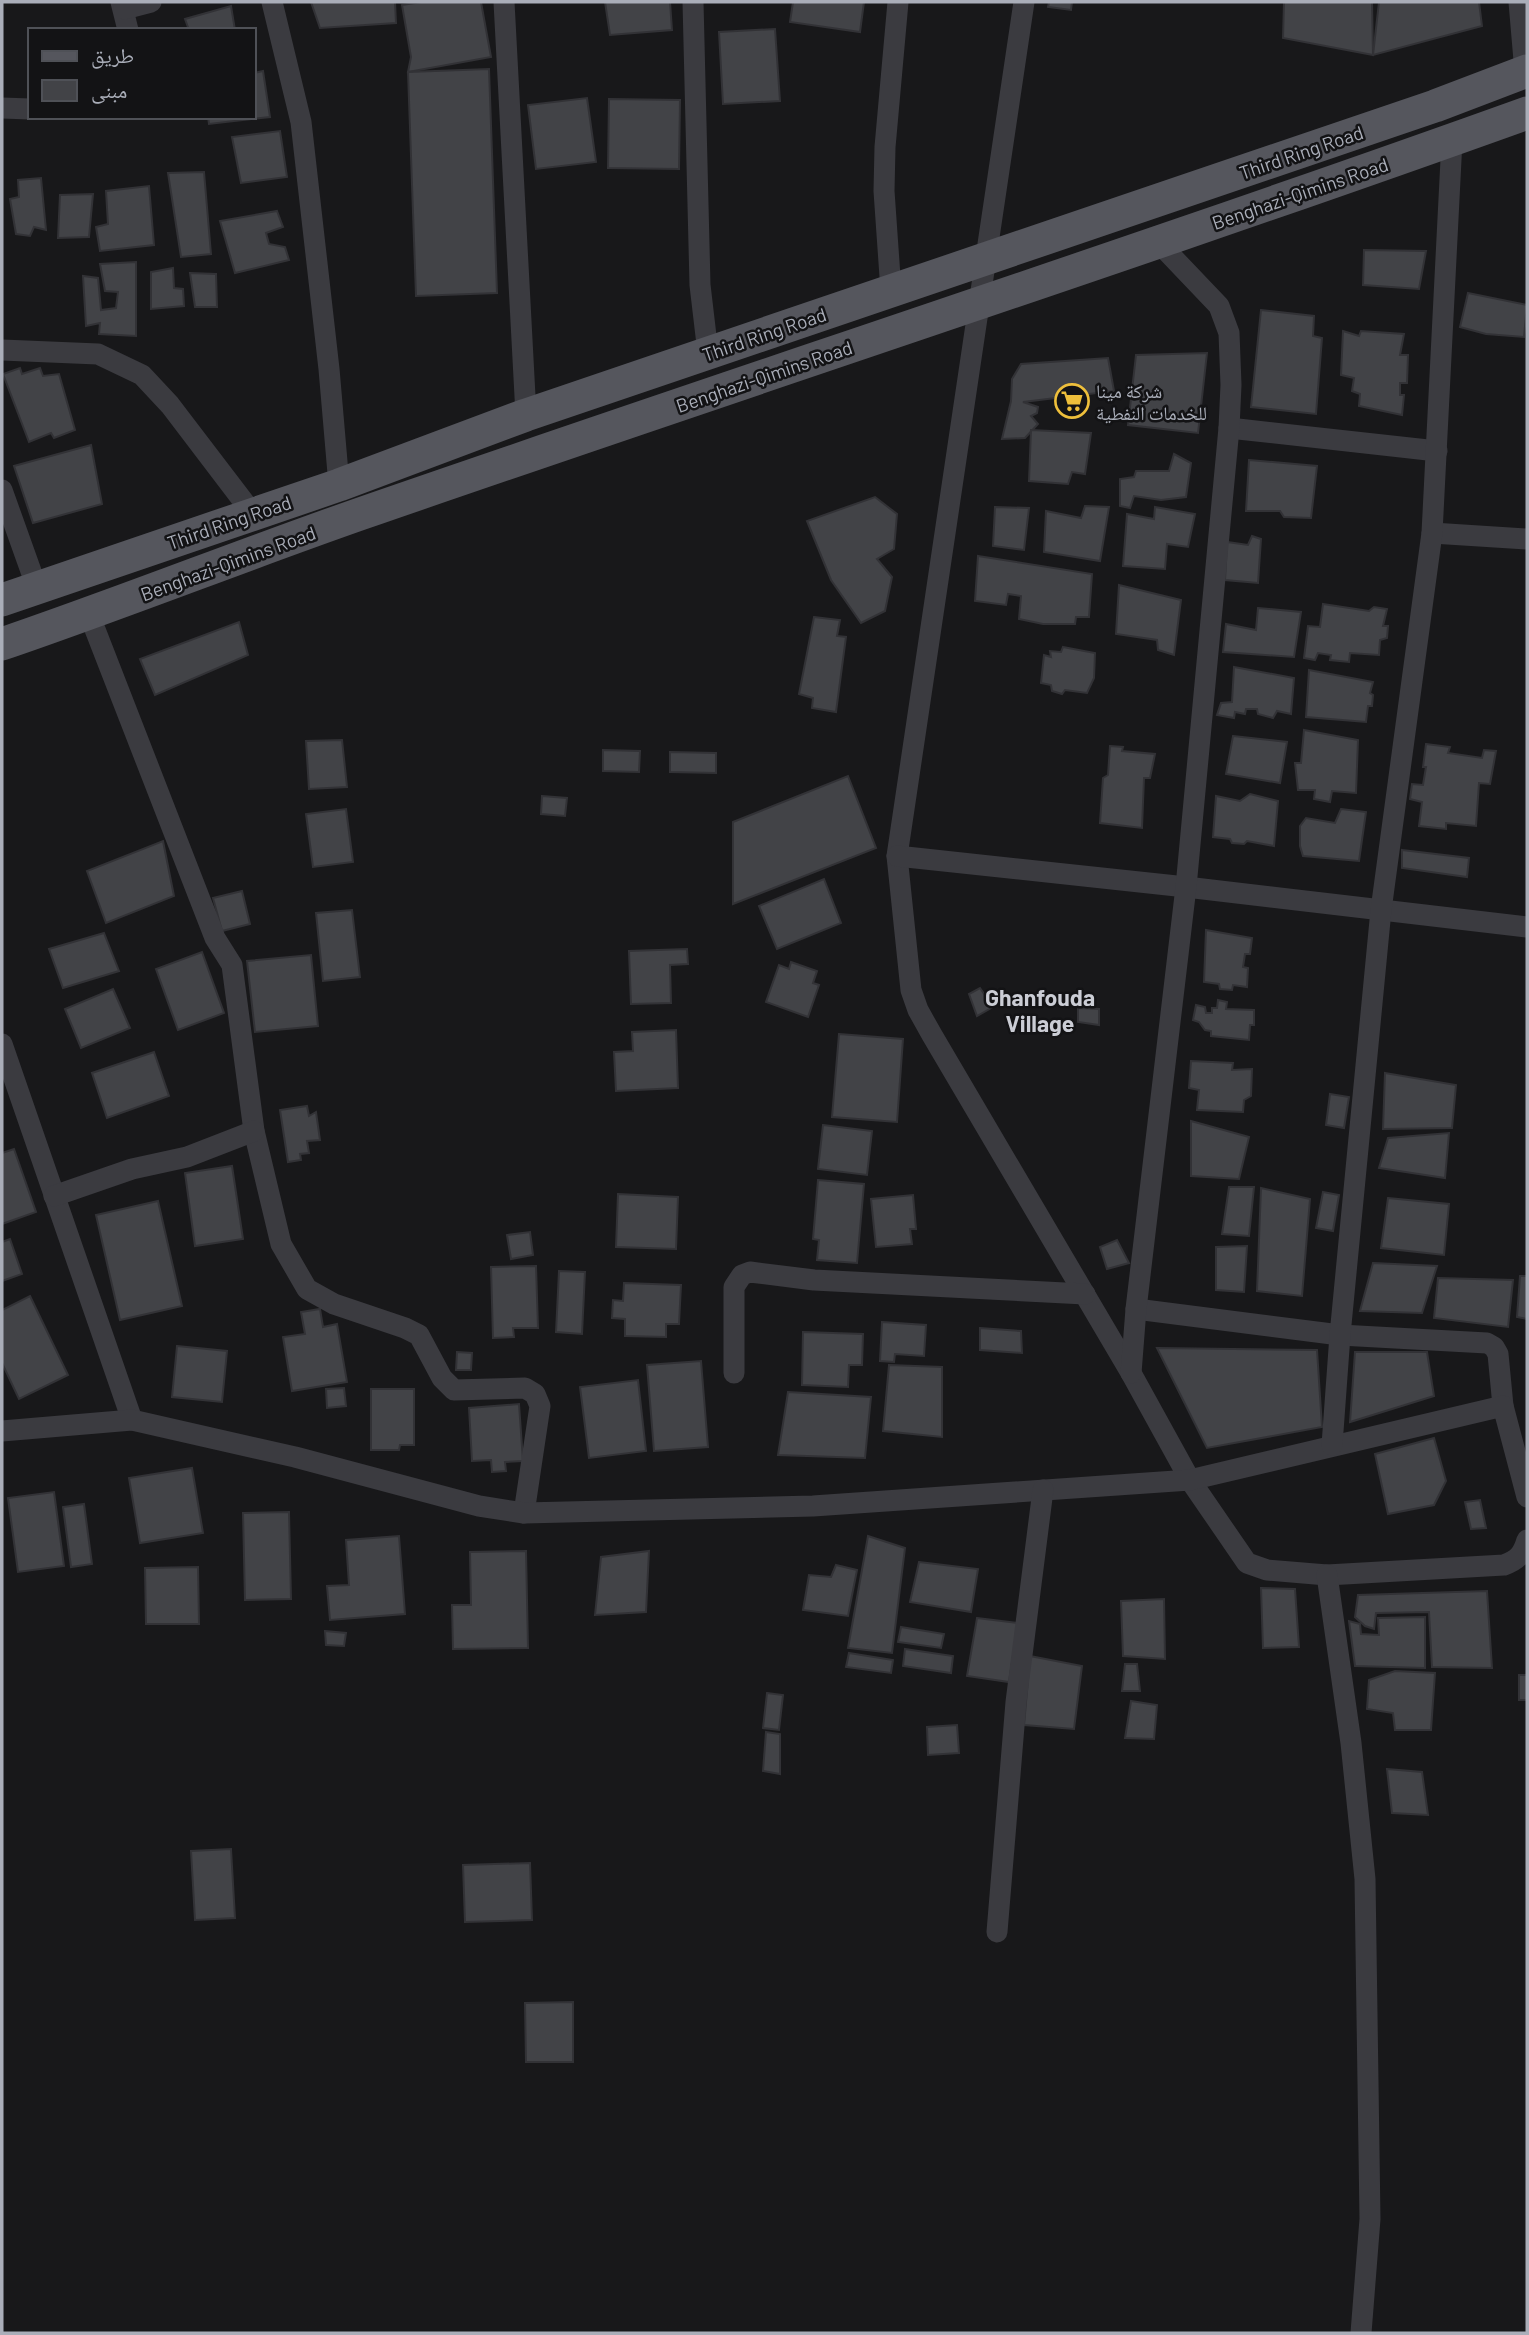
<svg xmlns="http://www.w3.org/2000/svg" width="1529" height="2335" viewBox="0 0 1529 2335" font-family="Barlow,'Noto Naskh Arabic',sans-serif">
<rect width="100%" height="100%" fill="#18181a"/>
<g fill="#424347" stroke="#323236" stroke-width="2">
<path d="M311,2H395L396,23L320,28Z"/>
<path d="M421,2H481L491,57L408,72L411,57L402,5Z"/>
<path d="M605,2H670L672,30L610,35Z"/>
<path d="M793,2H864L860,32L790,22Z"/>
<path d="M1049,2H1072L1071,10L1048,7Z"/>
<path d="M1284,2H1372L1373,55L1283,38Z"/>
<path d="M1379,2H1479L1482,26L1373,55Z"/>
<path d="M231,6L235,30H189L185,19Z"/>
<path d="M775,29L780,101L723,104L719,32Z"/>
<path d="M489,69L497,293L416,296L408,72Z"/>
<path d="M263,71L270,117L209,124L208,117H254V73Z"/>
<path d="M587,98L596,162L536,169L528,105Z"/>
<path d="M609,99L680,100L679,169L608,168Z"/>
<path d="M280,131L287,177L241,183L232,137Z"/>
<path d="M204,172L211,254L181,257L168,173Z"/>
<path d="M41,178L46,230L34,227L30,236L16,234L10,199L19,197L18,180Z"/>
<path d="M149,186L154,245L100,251L96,227L108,224L106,191Z"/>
<path d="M93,194L89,237L58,238L60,195Z"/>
<path d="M277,211L283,227L266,233L269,244L285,247L289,260L235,273L220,221Z"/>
<path d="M1364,250L1426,251L1419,289L1363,285Z"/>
<path d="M136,262V336L99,334L100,323L86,326L83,276L98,278L101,310L116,308L118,292L105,291L100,264Z"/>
<path d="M173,268L174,288L183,289L184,306L151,309V272Z"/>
<path d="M190,273L216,274L217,307H195Z"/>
<path d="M1468,293L1527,305L1524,337L1486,334L1460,327Z"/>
<path d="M1261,310L1314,316L1313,336L1322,338L1316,414L1251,407Z"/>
<path d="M1343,331L1359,336L1361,331L1404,334L1400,355H1408L1407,383H1400V395H1404L1402,415L1359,406L1360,394L1352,391L1354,378L1341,375Z"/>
<path d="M1207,353L1198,433L1128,425L1136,355Z"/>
<path d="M1108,358L1114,391L1023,402L1038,407L1037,413L1031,416L1038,424L1025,438L1002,439L1011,401L1012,379L1021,364Z"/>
<path d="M20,368L22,374L40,368L43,376L59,374L75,430L54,438L51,433L29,442L3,374Z"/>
<path d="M1031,430L1091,433L1085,474L1072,472L1068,484L1029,481Z"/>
<path d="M91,445L102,504L33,523L14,466Z"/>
<path d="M1174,454L1191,463L1186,497L1161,500L1134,496L1130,508L1120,506V479L1134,477L1136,471H1169Z"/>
<path d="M1249,460L1317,466L1311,518L1284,517L1280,511H1246Z"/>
<path d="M875,497L897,514L894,549L877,559L892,577L885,611L861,623L831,580L807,521Z"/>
<path d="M1085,506L1109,507L1100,561L1044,552L1046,511L1081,518Z"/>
<path d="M995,507L1029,508L1024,550L993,546Z"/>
<path d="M1155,507L1195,514L1188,547L1167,544L1165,569L1123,566L1127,514L1154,519Z"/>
<path d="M1252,536L1261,539L1258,583L1225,580L1227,542L1248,545Z"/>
<path d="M978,556L1092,574L1089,617H1076L1075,624H1043L1019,619L1021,596L1008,594L1006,605L975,601Z"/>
<path d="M1119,585L1181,600L1174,655L1158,650L1157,640L1116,634Z"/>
<path d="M1323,604L1369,611L1374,607L1387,609L1383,626H1388L1387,638L1380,640L1379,655L1350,653L1349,662L1330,660L1331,655L1318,653L1315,660L1304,658L1308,626L1320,627Z"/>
<path d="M1258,608L1301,612L1294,657L1223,652L1226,624L1256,630Z"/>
<path d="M814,617L840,620L837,636L846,637L836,712L812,708L813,698L799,694Z"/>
<path d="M239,622L248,655L155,695L140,659Z"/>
<path d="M1063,647L1095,653L1094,678L1087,693L1065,690L1062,694L1052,691L1051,685L1041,683L1044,655L1051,657L1050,651L1061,652Z"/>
<path d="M1234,667L1294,678L1291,714L1277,711L1273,718L1258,714L1257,709H1246L1245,714L1235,712L1234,718L1217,715L1221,703L1232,702Z"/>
<path d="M1309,670L1373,682L1370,693L1373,695L1372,706H1368L1366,722L1306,717Z"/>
<path d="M1304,730L1358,740L1356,793L1332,791L1330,802L1314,799L1315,790H1298L1295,763H1301Z"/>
<path d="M1233,736L1287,742L1280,783L1226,774Z"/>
<path d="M342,740L347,787L309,789L306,741Z"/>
<path d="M1426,744L1450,747L1448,753L1482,758L1484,750L1496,751L1490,784L1479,783L1476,826L1446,823V829L1419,826L1422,802L1410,799L1412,784L1423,785L1426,767H1423Z"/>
<path d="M1110,746L1123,747L1122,751L1155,754L1150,778H1144L1142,828L1100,823L1103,778L1108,775Z"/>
<path d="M603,750L640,751L639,772L603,771Z"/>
<path d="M670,752L716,753V773L670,772Z"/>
<path d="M848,776L876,848L733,904V822Z"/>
<path d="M1250,794L1278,801L1274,846L1247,841L1244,844L1232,843L1230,839L1213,837L1216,796L1240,801Z"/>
<path d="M542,796L567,798L565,816L541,814Z"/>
<path d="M346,809L353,862L313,867L306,814Z"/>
<path d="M1341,809L1366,812L1359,861L1303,856L1300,846V826L1306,818L1335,823Z"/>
<path d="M163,841L174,896L106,923L87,871Z"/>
<path d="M1402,850L1469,858L1467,877L1402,868Z"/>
<path d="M824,879L841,923L777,949L759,906Z"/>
<path d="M242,891L250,924L222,931L213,898Z"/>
<path d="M352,910L360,977L323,981L316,913Z"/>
<path d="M1206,930L1252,938L1250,954H1245L1243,967L1248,968L1247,987L1233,985L1232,990L1220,989L1219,984L1204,982Z"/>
<path d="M104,933L119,971L63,988L49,949Z"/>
<path d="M687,949L688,964L670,965L671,1003L631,1004L629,951Z"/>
<path d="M202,952L224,1013L178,1030L156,969Z"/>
<path d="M311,955L318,1026L255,1032L247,961Z"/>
<path d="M791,962L817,971L813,983L819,985L808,1017L766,1002L779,965L789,969Z"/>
<path d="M980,988L993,1007L977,1016L969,994Z"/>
<path d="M113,989L130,1028L81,1048L65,1009Z"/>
<path d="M1218,1000L1227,1002L1226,1009L1254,1010V1025H1250L1249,1040L1211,1036V1031L1205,1030L1199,1022L1193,1020L1196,1005L1205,1007L1206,1013H1212V1008H1217Z"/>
<path d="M1078,1008L1099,1009V1025L1078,1022Z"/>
<path d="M676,1030L678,1088L616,1091L614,1052L633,1051L632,1032Z"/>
<path d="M839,1034L903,1039L897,1122L832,1117Z"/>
<path d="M154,1052L169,1096L107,1118L92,1073Z"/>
<path d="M1191,1061L1233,1063L1232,1070L1252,1069L1251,1096L1244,1100L1243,1112L1197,1110L1199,1090L1189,1088Z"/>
<path d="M1385,1073L1456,1085L1452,1128L1383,1129Z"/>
<path d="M1330,1094L1349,1097L1344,1128L1326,1125Z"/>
<path d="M307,1106L309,1116L316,1112L320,1140L307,1141L309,1153L300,1154L301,1160L288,1162L280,1110Z"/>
<path d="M1191,1121L1249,1137L1239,1179L1191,1176Z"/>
<path d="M823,1125L872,1131L867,1175L818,1169Z"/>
<path d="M1449,1133L1445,1178L1379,1168L1388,1138Z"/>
<path d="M14,1149L36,1212L2,1224V1153Z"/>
<path d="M232,1166L243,1239L195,1246L185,1173Z"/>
<path d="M818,1180L864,1184L857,1263L817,1260L819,1240L813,1239Z"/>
<path d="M1229,1187H1254L1249,1236L1222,1234Z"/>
<path d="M1261,1188L1310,1199L1302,1296L1257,1291Z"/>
<path d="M1323,1192L1339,1195L1333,1231L1316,1228Z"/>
<path d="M618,1194L678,1197L676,1249L616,1247Z"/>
<path d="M913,1195L916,1229H910L912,1244L876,1247L871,1199Z"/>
<path d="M1388,1198L1449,1204L1444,1255L1381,1248Z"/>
<path d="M158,1201L182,1306L120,1320L96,1215Z"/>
<path d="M530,1232L533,1255L511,1259L507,1235Z"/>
<path d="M10,1239L22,1274L2,1281V1242Z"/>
<path d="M1117,1240L1129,1263L1107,1269L1100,1247Z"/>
<path d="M1247,1246L1244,1292L1216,1290V1247Z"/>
<path d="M1373,1263L1437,1266L1422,1313L1360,1311Z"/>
<path d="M536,1266L538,1328H513L514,1337L493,1338L491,1267Z"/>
<path d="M559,1271L585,1272L582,1334L556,1332Z"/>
<path d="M1520,1276H1527V1319L1517,1317Z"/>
<path d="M1438,1278L1513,1280L1508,1327L1434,1318Z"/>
<path d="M624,1283L681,1285L679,1324H666V1337L625,1336V1319L612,1318L613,1300L623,1301Z"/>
<path d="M30,1296L68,1375L19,1399L2,1363V1310Z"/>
<path d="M320,1309L323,1327L337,1324L347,1382L292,1391L283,1337L305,1334L301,1312Z"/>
<path d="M882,1322L926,1325L924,1356L895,1354L894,1362L880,1361Z"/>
<path d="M980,1328L1021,1331L1022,1353L980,1350Z"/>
<path d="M803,1332L863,1334L862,1365H849L848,1387L802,1385Z"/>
<path d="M177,1346L227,1351L222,1402L172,1397Z"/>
<path d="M1157,1348L1317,1350L1322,1427L1207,1448Z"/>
<path d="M457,1352L472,1353L471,1370H456Z"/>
<path d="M1355,1352H1427L1434,1396L1350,1422Z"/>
<path d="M701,1361L708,1447L654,1451L647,1365Z"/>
<path d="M889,1365L942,1367V1437L883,1431Z"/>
<path d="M638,1380L646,1451L589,1458L580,1387Z"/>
<path d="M344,1388L346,1406L327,1408L326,1389Z"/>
<path d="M371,1389H414V1445H400L399,1450H371Z"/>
<path d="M788,1392L871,1397L865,1458L778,1455Z"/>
<path d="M519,1404L523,1461L505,1462L506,1471L492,1472L491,1460L472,1461L469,1408Z"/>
<path d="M1434,1438L1446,1481L1434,1505L1388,1514L1375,1454Z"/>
<path d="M192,1468L203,1533L140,1543L129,1478Z"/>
<path d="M54,1492L64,1566L18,1572L8,1498Z"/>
<path d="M1480,1500L1486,1528L1471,1529L1465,1502Z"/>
<path d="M84,1504L92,1564L71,1567L63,1507Z"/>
<path d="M289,1512L291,1599L245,1600L243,1513Z"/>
<path d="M399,1536L405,1614L330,1620L327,1586L349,1585L346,1540Z"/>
<path d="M868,1536L905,1548L892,1653L848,1648Z"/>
<path d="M526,1551L528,1648L453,1649L452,1605H471L470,1552Z"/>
<path d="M649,1551L646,1612L595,1615L601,1557Z"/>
<path d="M919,1562L978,1569L971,1612L910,1602Z"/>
<path d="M836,1565L857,1570L848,1616L803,1610L809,1575L831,1577Z"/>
<path d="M198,1567L199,1624H146L145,1568Z"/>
<path d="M1261,1588L1295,1589L1299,1647L1263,1648Z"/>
<path d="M1487,1591L1492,1668L1432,1667L1429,1612L1376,1613L1374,1629L1365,1626L1355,1617L1358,1595Z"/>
<path d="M1164,1599L1165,1659L1123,1656L1121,1601Z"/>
<path d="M1425,1617V1668L1355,1666L1349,1621L1360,1624L1361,1634L1379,1635L1378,1618Z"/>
<path d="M977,1618L1018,1623L1009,1682L967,1676Z"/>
<path d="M901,1627L944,1634L941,1648L898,1642Z"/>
<path d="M325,1631L346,1633L344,1646L326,1645Z"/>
<path d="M905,1649L953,1656L951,1673L903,1666Z"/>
<path d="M849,1653L893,1660L891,1673L846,1667Z"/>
<path d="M1030,1656L1082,1666L1074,1729L1024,1725Z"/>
<path d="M1125,1664H1137L1140,1691H1122Z"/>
<path d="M1395,1671L1435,1673L1431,1730H1395L1393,1713L1367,1709L1369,1680Z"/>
<rect x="1519" y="1675" width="8" height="25"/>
<path d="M767,1693L783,1695L779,1730L763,1728Z"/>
<path d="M1131,1701L1157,1705L1154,1739L1125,1738Z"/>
<path d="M957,1725L959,1753L928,1755L927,1727Z"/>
<path d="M766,1732L780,1734V1774L763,1771Z"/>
<path d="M1387,1769L1422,1772L1428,1815L1392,1813Z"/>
<path d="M231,1849L235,1918L195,1920L191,1851Z"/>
<path d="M530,1863L532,1920L465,1922L463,1865Z"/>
<path d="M573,2002V2062H526L525,2003Z"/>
</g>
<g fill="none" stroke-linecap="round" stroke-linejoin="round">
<g stroke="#3b3b40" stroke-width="21">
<path d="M121,2L128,30"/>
<path d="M272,2L301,122L329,369L339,485"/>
<path d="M504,2L526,415"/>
<path d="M693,2L700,285L708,353"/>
<path d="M1024,2L897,856L911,990L918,1010L932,1035L1131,1373L1190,1480L1247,1563L1267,1570L1327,1575L1504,1565C1518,1560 1523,1554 1527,1540"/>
<path d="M1519,2L1525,72"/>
<path d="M124,9L151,2"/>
<path d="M2,108L30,109"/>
<path d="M891,291L884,191L885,147L898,2"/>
<path d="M2,350L98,354L142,375L170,405L253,514"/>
<path d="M1229,428L1437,451"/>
<path d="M2,490L37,588"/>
<path d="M1432,533L1527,539"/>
<path d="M89,614L215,938L232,965L254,1131L281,1244L307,1289L334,1304L405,1328L419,1335L442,1378L454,1390L525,1388L535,1394L540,1406L524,1513"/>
<path d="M897,856L1186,887L1527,927"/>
<path d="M2,1044L132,1420"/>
<path d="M54,1196L132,1169L187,1157L254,1131"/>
<path d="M1136,1309L1340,1335L1487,1343L1494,1347L1498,1354L1503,1406"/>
<path d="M734,1373V1287L742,1275L750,1272L814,1280L1085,1294"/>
<path d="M1131,1373L1136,1309L1186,887L1229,428L1231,385L1229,333L1219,306L1158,242"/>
<path d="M2,1431L132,1420L295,1457L479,1506L524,1513L813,1506L1190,1480L1503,1406L1527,1497"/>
<path d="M1332,1445L1340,1335L1381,910L1432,533L1452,140"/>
<path d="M1327,1575L1351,1743L1365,1879L1370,2219L1361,2333"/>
<path d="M997,1932L1016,1702L1043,1490"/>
</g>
<g stroke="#55565d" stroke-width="33">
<path d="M2,600L339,485L526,415L1435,106L1527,71"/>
<path d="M2,644C122,603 240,556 360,514C749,379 1140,252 1527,113"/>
</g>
</g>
<defs>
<g id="supermarket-ring" transform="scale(1.75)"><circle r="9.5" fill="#131315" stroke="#eebf3b" stroke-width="1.5"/><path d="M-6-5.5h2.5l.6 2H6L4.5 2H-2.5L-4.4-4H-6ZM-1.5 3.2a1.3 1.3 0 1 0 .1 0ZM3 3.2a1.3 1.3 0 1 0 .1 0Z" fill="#eebf3b"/></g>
</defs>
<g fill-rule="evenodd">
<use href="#supermarket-ring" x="1072" y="401"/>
</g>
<g text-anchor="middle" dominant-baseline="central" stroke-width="5" stroke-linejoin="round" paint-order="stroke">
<g font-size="19" fill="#aaaeb9" stroke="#131315">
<text transform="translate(1301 152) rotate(-19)">Third Ring Road</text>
<text transform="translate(1300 193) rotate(-19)">Benghazi-Qimins Road</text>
<text transform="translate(764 334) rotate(-19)">Third Ring Road</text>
<text transform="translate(764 376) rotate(-19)">Benghazi-Qimins Road</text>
<text transform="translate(229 522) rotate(-19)">Third Ring Road</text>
<text transform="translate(228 563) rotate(-20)">Benghazi-Qimins Road</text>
</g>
<g font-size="19" fill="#aaaeb9" stroke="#131315" text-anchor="start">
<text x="1096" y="390">شركة مينا<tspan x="1096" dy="22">للخدمات النفطية</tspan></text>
</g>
<g font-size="23" font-weight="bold" fill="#cbcdd5" stroke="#131315">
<text x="1040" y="997">Ghanfouda<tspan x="1040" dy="26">Village</tspan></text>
</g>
</g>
<rect width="1529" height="2335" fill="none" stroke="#aaaeb9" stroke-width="7"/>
<rect x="28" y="28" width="228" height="91" fill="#131315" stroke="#4f5157" stroke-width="2"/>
<rect x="42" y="51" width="35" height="10" fill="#55565d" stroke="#4f5157" stroke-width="2"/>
<text x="91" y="63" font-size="21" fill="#aaaeb9">طريق</text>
<rect x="42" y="80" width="35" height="21" fill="#424347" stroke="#4f5157" stroke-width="2"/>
<text x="91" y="98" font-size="21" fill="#aaaeb9">مبنى</text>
</svg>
